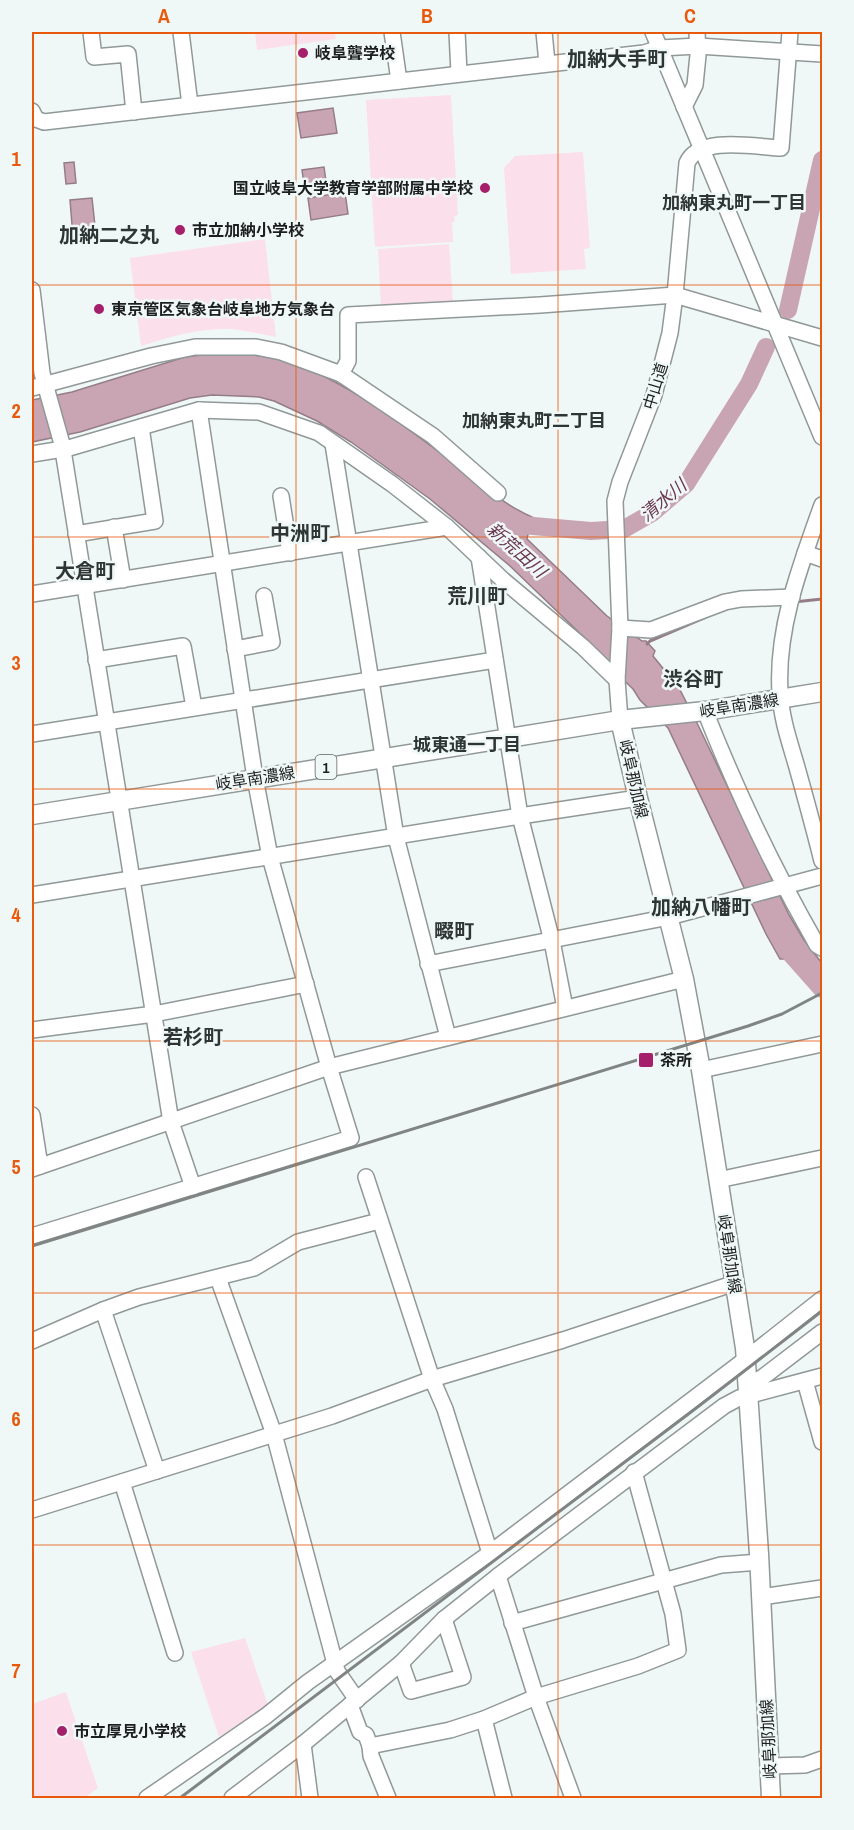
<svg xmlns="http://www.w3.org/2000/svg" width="854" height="1830" viewBox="0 0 854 1830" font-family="'Archivo Narrow','Noto Sans JP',sans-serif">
<rect width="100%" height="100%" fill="#f0f8f7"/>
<g fill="#fbdfea">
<path d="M255,32H335L336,39L257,50Z"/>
<path d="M451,95L458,215L454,216L455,222H452L453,242L375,247L366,100Z"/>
<path d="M583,152L590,248L584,249L586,269L511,274L504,168L515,156Z"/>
<path d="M265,239L276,337C261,334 244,330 229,329C198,328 169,337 141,346L130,258Z"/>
<path d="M449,244L453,302L381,307L378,249Z"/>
<path d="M245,1638L268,1705L219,1737L191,1652Z"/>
<path d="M66,1692L98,1788L84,1798H32V1704Z"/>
</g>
<g fill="#c9a5b3" stroke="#957d87" stroke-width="1.5">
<path d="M333,108L337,133L301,138L297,113Z"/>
<path d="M74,162L76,183L66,184L64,163Z"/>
<path d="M324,167L326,181L304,184L302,170Z"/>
<path d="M345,192L348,214L311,220L308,198Z"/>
<path d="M92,198L96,235L73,237L70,200Z"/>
<path d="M218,353C237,354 255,354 273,358C334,371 402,424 451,461C481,483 500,503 534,518L531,531L528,534L527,539L607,616L642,641H646L655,651L653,656L679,688L698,725L789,915L804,940L821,962L822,979L802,969L800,970L788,959H780L766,934L668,728L640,700L633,689L603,660L590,643L510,566L430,499L351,442L317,421L274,401L259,397L212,395L190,398L80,432L32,442V400L72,392L185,357Z"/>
</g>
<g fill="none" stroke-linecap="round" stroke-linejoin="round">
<g stroke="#957d87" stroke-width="3">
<path d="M794,602L822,599"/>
<path d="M647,644L650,641L706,617"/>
</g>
<g stroke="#c9a5b3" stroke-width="18">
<path d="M788,310L822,160"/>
<path d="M510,524L591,531L624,529L652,513L686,484L749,384L766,347"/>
<path d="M790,953L822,989"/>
</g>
<g stroke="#919898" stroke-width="18">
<g id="minor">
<path d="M91,32L94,57L128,54L134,112"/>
<path d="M181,32L190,105"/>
<path d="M392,32L399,81"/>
<path d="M457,32L459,73"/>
<path d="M544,32L547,63"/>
<path d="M653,32L822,437"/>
<path d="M684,107L695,85L698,55L697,32"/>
<path d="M32,111L36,119L44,122L644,53L660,48L698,46L822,54"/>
<path d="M32,290L42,373L62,444L171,1122L193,1187"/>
<path d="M341,374L433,436L498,493"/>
<path d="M32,388L151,356L195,347H256L281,352L341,374L348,361V315L540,305L675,295L822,338"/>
<path d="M333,444L396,837L448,1037"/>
<path d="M32,454L69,448L199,410L259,412L319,433L392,484L447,527L503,580L583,647L617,680"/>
<path d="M281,496L290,553"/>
<path d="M822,505C801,564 776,628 780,692C781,717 789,740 796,764C805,796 814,829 822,861"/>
<path d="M114,527L123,580"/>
<path d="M76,534L155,521L141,427"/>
<path d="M805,553L822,559"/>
<path d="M479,557L520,816L552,941L565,1008"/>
<path d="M32,594L447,527"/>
<path d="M620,628L651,630L725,602L741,599L792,597"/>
<path d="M235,649L272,642L264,596"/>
<path d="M96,660L183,646L194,707"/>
<path d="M705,711C737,792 774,870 817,945L822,948"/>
<path d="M620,720L617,680L620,628L615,501L620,482L654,395L670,333L675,295L687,163C699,135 756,147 781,148L790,32"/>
<path d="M32,734L495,660"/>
<path d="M32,895L520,816L638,798"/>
<path d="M428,964L669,917L822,876"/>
<path d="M32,1030L154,1014L306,984"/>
<path d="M701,1070L822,1044"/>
<path d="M32,1115L40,1166"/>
<path d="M32,1169L329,1067L684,979"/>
<path d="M366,1177L432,1379L445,1409L490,1553"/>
<path d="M718,1180L822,1158"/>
<path d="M32,1236L351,1138L329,1067L270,857L255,778L199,410"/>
<path d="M218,1278L274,1434L337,1671L357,1700"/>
<path d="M103,1310L157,1471"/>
<path d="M32,1341L103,1310L139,1297L254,1268L298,1242L379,1221"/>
<path d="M805,1381L822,1442"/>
<path d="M748,1385L763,1377L822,1332"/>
<path d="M122,1482L175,1653"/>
<path d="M32,1510L332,1416L432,1379L563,1340L735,1283"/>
<path d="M498,1576L536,1697L573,1798"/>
<path d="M761,1597L822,1588"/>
<path d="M512,1623L721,1565L760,1562"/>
<path d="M401,1663L411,1691L463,1677L444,1619"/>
<path d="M350,1705L360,1732L366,1735L370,1746L371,1756L388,1798"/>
<path d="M484,1719L504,1798"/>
<path d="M303,1744L310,1798"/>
<path d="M370,1746L450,1730L484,1719L536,1697L638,1666L678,1650L673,1614L634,1472"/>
<path d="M769,1766L805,1765L822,1759"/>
<path d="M147,1798L266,1716L308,1682L490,1553L746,1359L822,1299"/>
<path d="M232,1798L303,1744L401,1663L444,1619L498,1576L724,1406L739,1398L822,1376"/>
</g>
</g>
<g stroke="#919898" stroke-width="21">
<g id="major">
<path d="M620,720L638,798L684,979L701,1070L745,1348L759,1554L771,1798"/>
<path d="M32,815L620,720L705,711L822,692"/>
</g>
</g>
<use href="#minor" stroke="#fff" stroke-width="15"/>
<use href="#major" stroke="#fff" stroke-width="18"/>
<g stroke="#808584" stroke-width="3">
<path d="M32,1246L748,1026L782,1014L822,993"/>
<path d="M180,1798L695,1409L822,1311"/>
</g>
</g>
<path fill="none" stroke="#e8590c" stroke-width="1.5" stroke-opacity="0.55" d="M296,32V1798M558,32V1798M32,285H822M32,537H822M32,789H822M32,1041H822M32,1293H822M32,1545H822"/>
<g fill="#a51f6a" stroke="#f0f8f7" stroke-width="2">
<circle cx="303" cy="53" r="6"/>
<circle cx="485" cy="188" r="6"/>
<circle cx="180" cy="230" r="6"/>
<circle cx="99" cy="309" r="6"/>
<rect x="638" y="1052" width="16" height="16" rx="3"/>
<circle cx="62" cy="1731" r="6"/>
</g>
<g text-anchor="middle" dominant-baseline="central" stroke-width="5" stroke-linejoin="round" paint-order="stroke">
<rect fill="#f0f8f7" stroke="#5c6060" stroke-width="1.5" x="315.5" y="755" width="21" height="24" rx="4.5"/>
<g font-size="15" font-weight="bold" fill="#1d1f1f">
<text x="326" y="767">1</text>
</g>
<g font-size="16" font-weight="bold" fill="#1d1f1f" stroke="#f0f8f7" text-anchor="start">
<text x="315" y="53">岐阜聾学校</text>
<text x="473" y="188" text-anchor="end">国立岐阜大学教育学部附属中学校</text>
<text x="192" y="230">市立加納小学校</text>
<text x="111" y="309">東京管区気象台岐阜地方気象台</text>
<text x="660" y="1060">茶所</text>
<text x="74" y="1731">市立厚見小学校</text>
</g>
<g font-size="16" fill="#1d1f1f" stroke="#f0f8f7">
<text transform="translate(655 386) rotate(-73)">中山道</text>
<text transform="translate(739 705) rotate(-9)">岐阜南濃線</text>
<text transform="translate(255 778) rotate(-9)">岐阜南濃線</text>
<text transform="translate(634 779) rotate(77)">岐阜那加線</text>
<text transform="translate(730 1254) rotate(81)">岐阜那加線</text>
<text transform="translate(768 1739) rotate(-93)">岐阜那加線</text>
</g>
<g font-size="18" font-weight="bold" fill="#2f3535" stroke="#f0f8f7">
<text x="734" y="202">加納東丸町一丁目</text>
<text x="534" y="420">加納東丸町二丁目</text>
<text x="467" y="744">城東通一丁目</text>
</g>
<g font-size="18" font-style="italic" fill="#6a384f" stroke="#f0f8f7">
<text transform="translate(663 500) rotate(-40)">清水川</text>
<text transform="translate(517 550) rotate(42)">新荒田川</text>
</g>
<g font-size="20" font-weight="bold" fill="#2f3535" stroke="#f0f8f7">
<text x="617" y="58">加納大手町</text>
<text x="109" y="234">加納二之丸</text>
<text x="300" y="532">中洲町</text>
<text x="85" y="570">大倉町</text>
<text x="477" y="595">荒川町</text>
<text x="693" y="678">渋谷町</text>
<text x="701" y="906">加納八幡町</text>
<text x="454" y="930">畷町</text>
<text x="193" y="1036">若杉町</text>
</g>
</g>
<rect width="854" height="1830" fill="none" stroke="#f0f8f7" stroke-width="66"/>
<rect x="33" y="33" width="788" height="1764" fill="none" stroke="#e8590c" stroke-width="2"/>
<g font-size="20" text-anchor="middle" font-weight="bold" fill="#e8590c">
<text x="164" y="23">A</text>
<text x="427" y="23">B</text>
<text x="690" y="23">C</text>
<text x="16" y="166">1</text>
<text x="16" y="418">2</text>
<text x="16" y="670">3</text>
<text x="16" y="922">4</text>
<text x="16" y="1174">5</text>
<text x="16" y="1426">6</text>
<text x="16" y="1678">7</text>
</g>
</svg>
